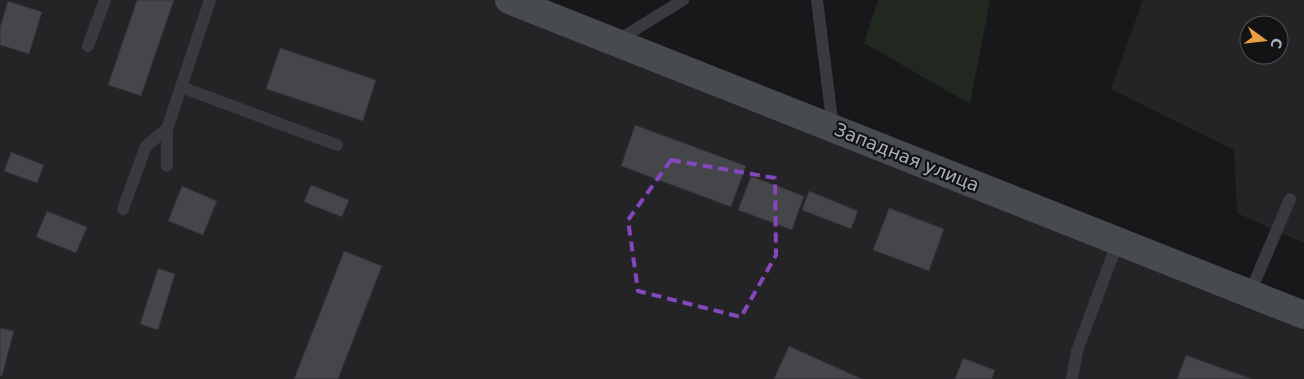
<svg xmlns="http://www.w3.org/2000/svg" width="1304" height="379" viewBox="0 0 1304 379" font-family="'DejaVu Sans',sans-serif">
<rect width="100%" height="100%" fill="#18181a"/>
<g fill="#242427" fill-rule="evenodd">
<path d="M0,0H509L1304,315V379H0Z"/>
<path d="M1143,0H1304V243L1237,213L1234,150L1111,89ZM1249,25H1279V55H1249Z"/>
</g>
<path fill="#202820" d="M878,0H990L970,104L864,43Z"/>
<g fill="#45464a" stroke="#323236">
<path d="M137,0H174L141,96L108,85Z"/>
<path d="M8,1L42,12L29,54L0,45V27Z"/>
<path d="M280,48L376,80L363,121L266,89Z"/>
<path d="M635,125L746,166L731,207L621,166Z"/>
<path d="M11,152L44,165L37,183L4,171Z"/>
<path d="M751,176L804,196L792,230L738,210Z"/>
<path d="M311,185L349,200L342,217L304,202Z"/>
<path d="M182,186L217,201L203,235L168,221Z"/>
<path d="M809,191L858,211L851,229L802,210Z"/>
<path d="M889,208L944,229L929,271L873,250Z"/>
<path d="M47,211L87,227L76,253L36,237Z"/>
<path d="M344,251L382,266L338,379H294Z"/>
<path d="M158,268L175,274L158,330L140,324Z"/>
<path d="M0,328L14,331L2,376H0Z"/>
<path d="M789,346L862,379H774Z"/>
<path d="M1186,355L1252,379H1177Z"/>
<path d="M963,358L995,370L992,379H955Z"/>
</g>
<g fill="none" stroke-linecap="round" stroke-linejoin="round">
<g stroke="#393a3f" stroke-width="12">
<path d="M817,0L833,128"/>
<path d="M615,42L683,0"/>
<path d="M88,46L105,0"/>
<path d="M181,87L337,145"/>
<path d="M167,166V129L210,0"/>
<path d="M123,209L146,146L167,129"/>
<path d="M1250,293L1290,199"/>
<path d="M1072,379L1077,351L1118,241"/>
</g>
<path stroke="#474a4e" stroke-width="28" d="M509,0L1304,315"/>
</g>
<path fill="none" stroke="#8547be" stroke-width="4" stroke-dasharray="10 6" stroke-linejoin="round" d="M671,160L775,178L776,255L741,317L638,291L628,220Z"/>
<g text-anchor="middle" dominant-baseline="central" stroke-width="4.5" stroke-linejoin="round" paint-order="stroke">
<g font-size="18" fill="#abb1b9" stroke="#131315">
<text transform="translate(907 157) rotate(22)">Западная улица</text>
</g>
</g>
<g transform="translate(1264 40) rotate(105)"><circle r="24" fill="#131315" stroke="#505257"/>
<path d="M0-4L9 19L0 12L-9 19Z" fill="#e99e40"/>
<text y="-8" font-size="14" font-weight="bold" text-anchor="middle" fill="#abb1b9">С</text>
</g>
</svg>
